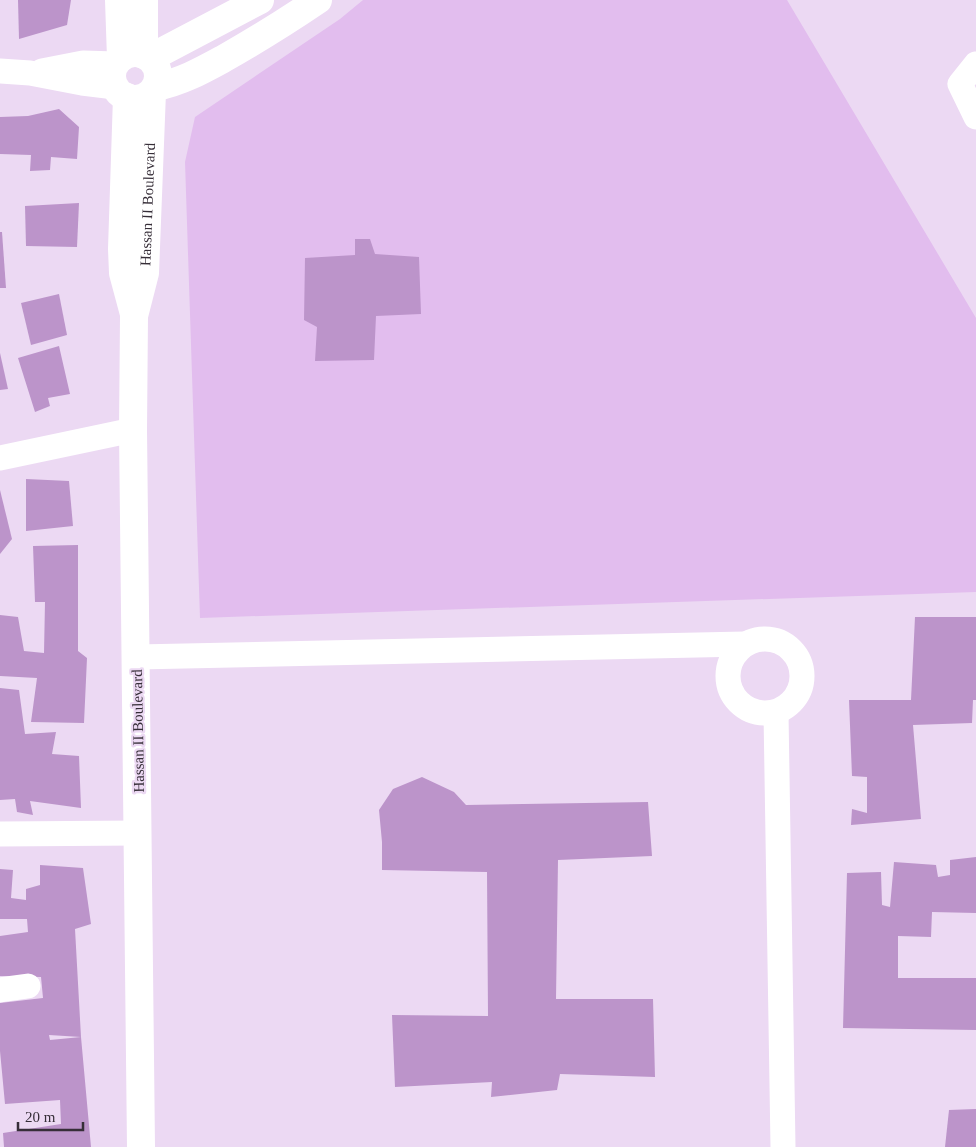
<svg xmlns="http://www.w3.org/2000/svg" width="976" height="1147" viewBox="0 0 976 1147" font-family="Georgia,serif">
<rect width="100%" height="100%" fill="#ecd9f3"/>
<path fill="#e2bdee" d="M363,0H787L976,318V592L200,618L185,162L195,117L340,19Z"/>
<g fill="#bc94ca" fill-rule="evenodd">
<path d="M18,0H71L67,25L19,39Z"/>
<path d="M59,109L79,127L77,159L51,157L50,170L30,171L31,155L0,154V117L28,116Z"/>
<path d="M79,203L77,247L26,246L25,206Z"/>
<path d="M0,232H2L6,288H0Z"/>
<path d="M355,239H370L375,254L419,257L421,314L376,316L374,360L315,361L317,327L304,320L305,258L355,255Z"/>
<path d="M59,294L67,335L31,345L21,303Z"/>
<path d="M59,346L70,394L48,398L50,406L35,412L18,358Z"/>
<path d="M0,353L8,389L0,390Z"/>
<path d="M26,479L69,481L73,526L26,531Z"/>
<path d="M0,490L12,539L0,554Z"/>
<path d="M78,545V651L87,658L84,723L31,722L37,678L0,676V615L18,617L24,651L44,653L45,602H35L33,546Z"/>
<path d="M915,617H976V700H973L972,723L913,725L921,819L851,825L852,809L867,813V777L852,776L849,700H911Z"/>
<path d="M0,688L19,690L25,734L56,732L52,754L79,756L81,808L30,801L33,815L17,812L15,799L0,800Z"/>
<path d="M422,777L454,792L466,805L648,802L652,856L558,860L556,999H653L655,1077L560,1074L557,1090L491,1097L492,1082L395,1087L392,1015L488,1016L487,872L382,870V842L379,810L393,789Z"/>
<path d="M976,857V913L932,912L931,937L898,936V978H976V1030L843,1028L847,873L881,872L882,905L890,907L894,862L936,865L938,877L950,875V860Z"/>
<path d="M40,865L83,868L91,924L75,929L81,1037L91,1147H4L3,1133L61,1124L60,1100L5,1104L0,1051V1003L43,998L41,977L0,976V936L28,932L27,919H0V869L13,870L11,898L26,900V889L40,885ZM49,1035L81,1037L50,1040Z"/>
<path d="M976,1109V1147H945L949,1110Z"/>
</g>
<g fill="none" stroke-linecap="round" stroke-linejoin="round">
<g stroke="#fff" stroke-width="25">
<path d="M976,64L960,84L976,117"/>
<path d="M0,71L30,73L82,83L115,87"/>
<path d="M42,71L83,63L116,64"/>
<path d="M0,458L133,430"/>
<circle cx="765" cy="676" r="37"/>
<path d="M137,657L745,644"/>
<path d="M776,713L783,1147"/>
<path d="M0,834L138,833"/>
<path d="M0,990L28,986"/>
</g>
<g stroke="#fff" stroke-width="28">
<path d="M119,0L121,58"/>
<circle cx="135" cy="76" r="23"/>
<path d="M144,55V0"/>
<path d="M150,58L260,0"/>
<path d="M156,87C181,82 201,71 223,59C255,41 287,21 318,0"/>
<path d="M127,97L122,249L123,273L134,314"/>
<path id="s1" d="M141,1147L133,430L134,316L145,273L152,92"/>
</g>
</g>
<g text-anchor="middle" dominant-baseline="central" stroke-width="4.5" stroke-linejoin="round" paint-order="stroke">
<g font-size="15" fill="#362e38" stroke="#ecd9f3">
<text stroke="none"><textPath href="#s1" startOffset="944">Hassan II Boulevard</textPath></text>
<text transform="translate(138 731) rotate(-91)">Hassan II Boulevard</text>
</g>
</g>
<path d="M18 1122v8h65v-8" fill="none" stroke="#362e38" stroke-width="2.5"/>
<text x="25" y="1122" font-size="15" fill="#362e38" stroke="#ecd9f3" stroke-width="4" paint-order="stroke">20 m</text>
</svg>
